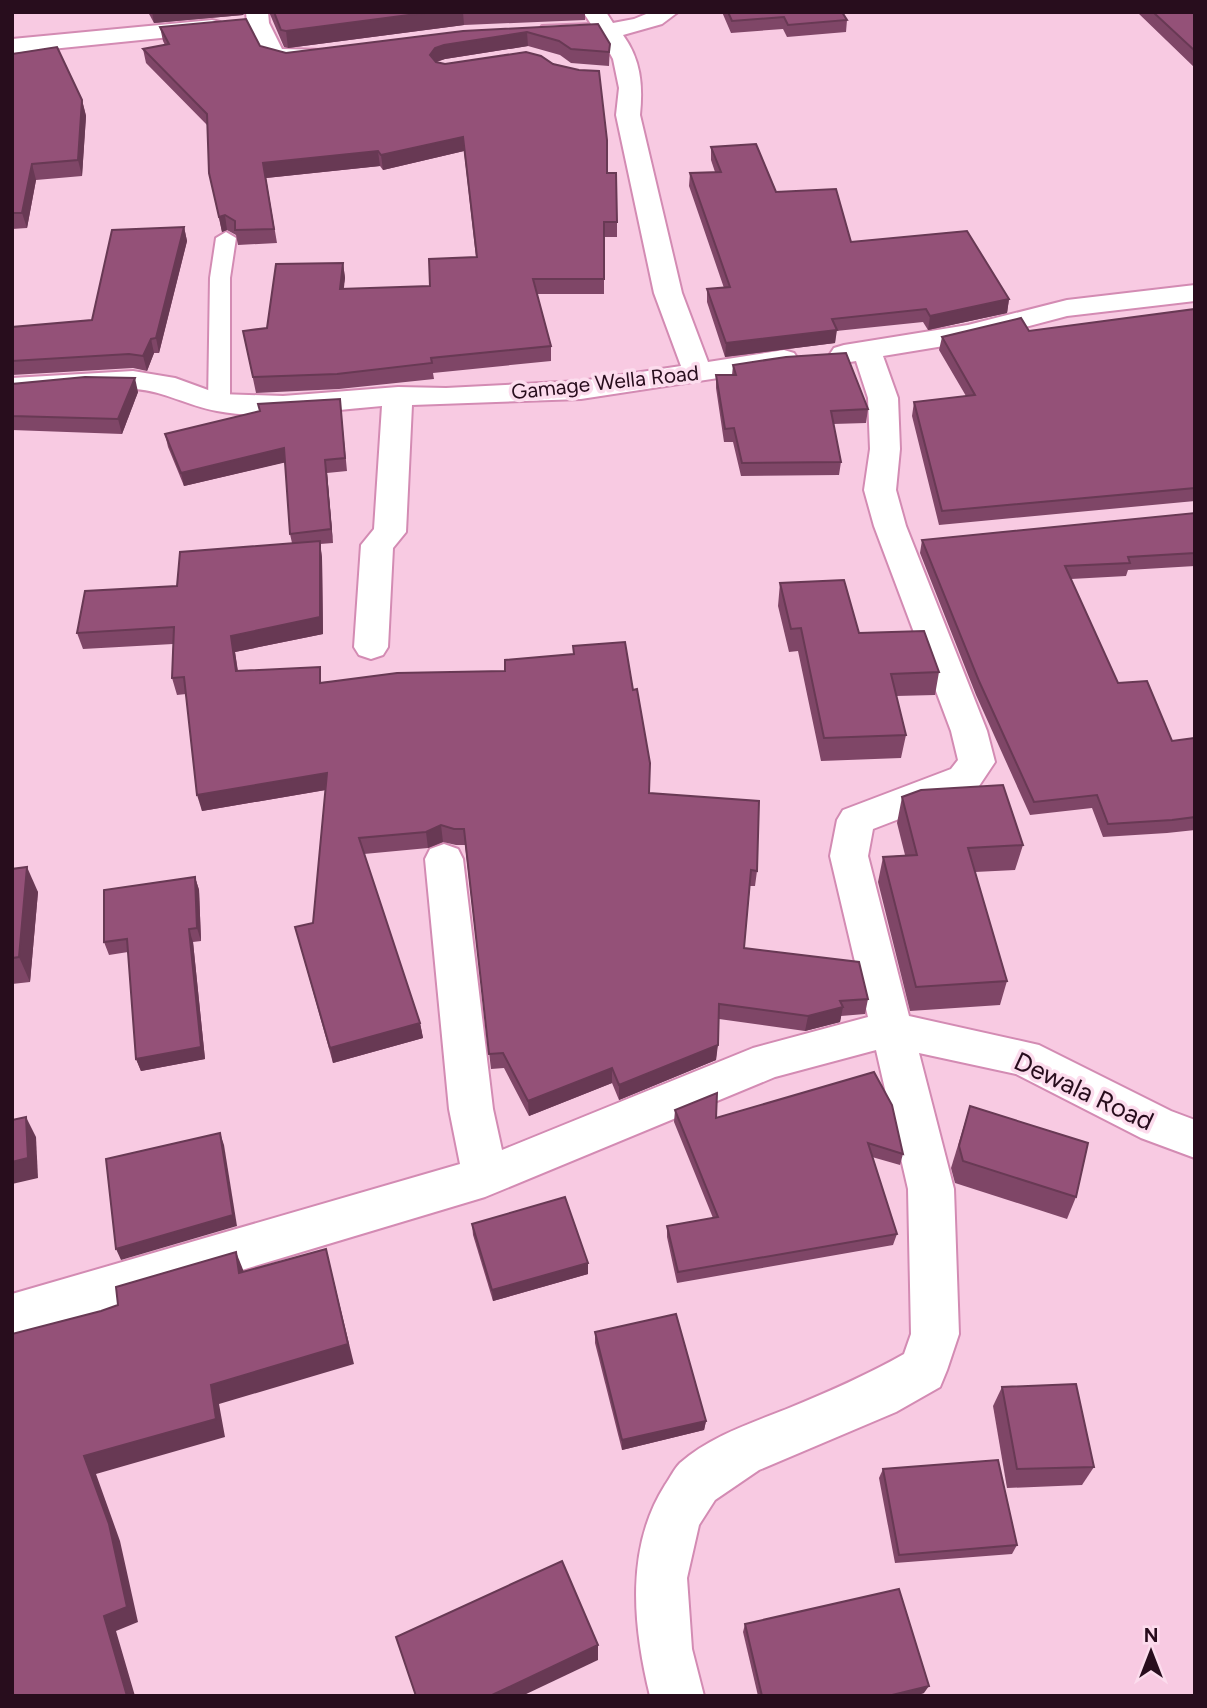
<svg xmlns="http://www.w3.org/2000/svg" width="1207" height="1708" viewBox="0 0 1207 1708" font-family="Figtree,sans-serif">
<rect width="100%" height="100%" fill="#f8cae2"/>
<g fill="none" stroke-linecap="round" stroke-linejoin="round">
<g stroke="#d38bb3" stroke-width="4">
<path id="lane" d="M226,232L236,238L230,278V403L227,408H211L208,403L210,278L216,238Z"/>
</g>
<g stroke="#d38bb3" stroke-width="4">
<g id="street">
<path d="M246,12H268L269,23L282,49L327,50L330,55L327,60C305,65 286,65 265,59L247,23Z"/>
<path d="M583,12H606L613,23L634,19L651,12H678L662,24L623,35C641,60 643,85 640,115L682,293L708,362L784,350L794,353L798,359L794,365L784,368L581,399L412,405L406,532L393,548L388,647L383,655L371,659L359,655L354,647L361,545L374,529L382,406C332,410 266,421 217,411C188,406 164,391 135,389C95,386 52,393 12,396V378L133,371L175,378L219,394L283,396L398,387L446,388L581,381L681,366L654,293L616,115L619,88L613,59L601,37L550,38L542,36L539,31L542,26L591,24Z"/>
<path d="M212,20L220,22L223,27L220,32L12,53V39Z"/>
<path d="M1195,285V301L1067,316L968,342L883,356L898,398L900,449L896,490L906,526L987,731L995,762L977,789L873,829L868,856L909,1016L1039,1045L1171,1111L1195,1120V1158L1141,1138L1016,1074L919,1053L954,1189L959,1334L947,1370L940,1387L896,1412L759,1470L715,1500L699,1525L687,1578L692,1649L704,1696H650C633,1627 625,1548 665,1485C670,1478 674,1469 680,1463C711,1436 752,1423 789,1408C828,1392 867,1375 904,1354L911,1334L908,1189L876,1050L775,1077L485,1197L12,1339V1294L460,1164L449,1109L425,859L430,849L444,844L458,849L463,859L493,1109L502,1150L753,1048L868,1017L830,856L837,820L843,810L951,769L958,760L951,731L874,526L864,490L870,449L868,398L856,361L844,363L834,360L830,354L834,348L844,345L968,325L1067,300Z"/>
</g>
</g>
<use href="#lane" fill="#fff" fill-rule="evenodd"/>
<use href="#street" fill="#fff" fill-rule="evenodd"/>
</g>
<g fill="#7f4667">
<path d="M148,12H245L243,15L154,23Z"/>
<path d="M269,12H585V20L464,25L288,48L284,47Z"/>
<path d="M722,12H842L847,20L846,32L787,37L783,29L731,33Z"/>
<path d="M1137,12H1195V76L1193,74L1195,68Z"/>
<path d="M598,24L610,44L609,66L571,63L560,55L528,46L445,59L436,62L607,173L617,222V237H604V294H537L551,346V361L433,373L434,379L339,389L256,393L243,331L267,328L343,263L345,278L343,289L430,286L476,257L464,151L383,170L380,166L266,178L277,243L238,245L236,235L227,230L222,232L209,173L208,126L146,63L143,49L165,45L163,41L160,27L260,46L286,53Z"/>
<path d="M12,54L82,100L86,116L82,176L36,180L27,228L12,229Z"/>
<path d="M711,147L851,242L1009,299L1007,313L928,330L923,322L836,331L835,343L725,357L707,302V289L724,288L689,186L690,173L715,172L711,160Z"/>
<path d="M184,227L187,241L159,353H154L147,371L133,368L12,375V327L92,320Z"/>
<path d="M1195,309V501L939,525L912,416L914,402L966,396L939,350L942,337L1029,331Z"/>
<path d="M733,365L868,409L866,423L833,424L841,462L839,475L741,476L733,442H724L716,388V375H732Z"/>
<path d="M12,384L138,392L122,434L12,430Z"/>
<path d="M340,399L347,471L327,473L333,543L320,544L322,558L323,634L235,652L238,671L322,682L505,671L573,654V646L649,793L757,871L755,886H750L744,948L868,999L865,1014L841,1016L840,1022L805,1031L719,1019L716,1060L619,1100L612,1083L529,1116L504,1068L491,1069L465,845H456L443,842L428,848L364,854L420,1023L423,1038L333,1063L295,927L313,923L326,790L202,811L186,694L177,695L172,678L173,644L83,649L77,633L177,586L292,543L290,534L285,462L184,486L168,447L165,434Z"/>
<path d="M1195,513V566L1128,570L1126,576L1071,579L1118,683L1172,741L1195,738V830L1167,833L1103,837L1092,808L1030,815L976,695L920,553L922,540Z"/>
<path d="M780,583L859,633L939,672L935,695L896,696L906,735L901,758L821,761L798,651L789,652L778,606Z"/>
<path d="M902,797L1023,845L1015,870L975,872L1007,981L1000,1005L910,1011L878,882L883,857L905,855L897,823Z"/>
<path d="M12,869L38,892L30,982L12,984Z"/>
<path d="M195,877L199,890L201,941L193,942L205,1059L141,1071L136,1059L128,952L109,955L104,942Z"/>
<path d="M874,1072L903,1154L900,1165L872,1157L897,1234L893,1245L677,1283L667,1237V1226L713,1218L674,1122L675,1110L716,1118Z"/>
<path d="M970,1106L1076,1197L1067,1219L955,1183L951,1168Z"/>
<path d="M472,1224L588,1274L493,1301L473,1235Z"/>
<path d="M595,1332L706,1421L704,1430L622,1450L595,1343Z"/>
<path d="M1002,1387L1094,1467L1082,1485L1007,1488L993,1406Z"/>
<path d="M883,1469L1017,1545L1012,1554L895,1563L879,1478Z"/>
<path d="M745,1624L924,1693L914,1696H758L743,1632Z"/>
</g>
<g fill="#683954">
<path d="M152,12H245L243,15L154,23Z"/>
<path d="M432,12H463L464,25L288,48L286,31Z"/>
<path d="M527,32L528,46L445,59L436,62L430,55L435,48L444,45Z"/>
<path d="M82,100L86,116L82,176L78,160Z"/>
<path d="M463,137L464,151L383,170L381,155Z"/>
<path d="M378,151L380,166L266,178L263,163Z"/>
<path d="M32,164L36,180L27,228L22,213Z"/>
<path d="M225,215L227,230L222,232L219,217Z"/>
<path d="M184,227L187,241L159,353L156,338Z"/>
<path d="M343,263L345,278L342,305L340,289Z"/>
<path d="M1009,299L1007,313L928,330L930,316Z"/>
<path d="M837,330L835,343L725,357L726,343Z"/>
<path d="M151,339L154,353L147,371L143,356Z"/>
<path d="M135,378L138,392L122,434L118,419Z"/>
<path d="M284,448L287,462L184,486L181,473Z"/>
<path d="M325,460L327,473L333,543L331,529Z"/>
<path d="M320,541L322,558L323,634L235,652L240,688L236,671L231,636Z"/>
<path d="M327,773L331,789L202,811L197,795Z"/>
<path d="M441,825L443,842L428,848L426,832Z"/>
<path d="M27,867L38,892L30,982L19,957Z"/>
<path d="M195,877L199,890L201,941L197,928Z"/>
<path d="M189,929L193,942L205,1059L141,1071L136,1059Z"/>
<path d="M843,1007L840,1022L805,1031L808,1016Z"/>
<path d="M420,1023L423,1038L333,1063L330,1048Z"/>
<path d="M718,1045L716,1060L619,1100V1085Z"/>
<path d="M612,1068V1083L529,1116L528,1101Z"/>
<path d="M26,1117L36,1137L38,1178L12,1184V1162Z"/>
<path d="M220,1133L224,1145L237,1226L121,1260L116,1249Z"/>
<path d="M326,1249L354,1364L219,1404L225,1437L96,1474L120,1541L138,1622L116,1631L135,1696H127L104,1616L84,1456L211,1385Z"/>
<path d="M236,1252L244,1272L239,1273Z"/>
<path d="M588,1263V1274L493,1301L492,1290Z"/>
<path d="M706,1421L704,1430L622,1450V1440Z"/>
<path d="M598,1645V1660L522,1696H490Z"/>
<path d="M929,1686L924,1693L914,1696H888Z"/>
</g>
<g fill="#945178" stroke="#683954" stroke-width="2">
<path d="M274,12H432L286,31L281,30Z"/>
<path d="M728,12H842L847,20L788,25L784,17L732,21Z"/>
<path d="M1153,12H1195V51Z"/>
<path d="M246,19L260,46L286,53L463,31L598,24L610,44L609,52L571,49L559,41L527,32L444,45L435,48L430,55L436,62L445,64L526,52L541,56L553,64L579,70L599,71L607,140V173H616L617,222H604V279H533L551,346L431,358L432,363L337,374L253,377L243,331L267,328L276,264L343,263L340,289L430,286L429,259L477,257L463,137L381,155L378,151L263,163L274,229L235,230V221L225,215L219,217L209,173L207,114L143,49L169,44L160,27Z"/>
<path d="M57,47L82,100L78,160L32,164L22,213H12V54Z"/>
<path d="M756,144L776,192L836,189L851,242L967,231L1009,299L930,316L926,309L832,319L837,330L726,343L707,289L730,287L690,173L721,172L711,147Z"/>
<path d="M184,227L156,338L151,339L143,356L129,354L12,361V327L92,320L112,230Z"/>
<path d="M1195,309V488L942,511L914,402L975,395L942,337L1021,318L1029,331Z"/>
<path d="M846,353L868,409L831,411L841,462L742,463L734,428L725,429L716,375H736L733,365L786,357Z"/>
<path d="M85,377L135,378L118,419L12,416V384Z"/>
<path d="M340,399L345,458L325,460L331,529L290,534L284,448L181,473L165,434L260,411L258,404Z"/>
<path d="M1195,513V553L1128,557L1130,563L1065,566L1118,683L1147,681L1172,741L1195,738V817L1172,820L1108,824L1097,795L1034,802L979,681L922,540Z"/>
<path d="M320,541V617L231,636L236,671L320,667V683L397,673L505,671V660L574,654L573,646L625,642L633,690L637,689L650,763L649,793L759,801L757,871L751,870L744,948L859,962L868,999L840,1001L843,1007L808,1016L719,1004L718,1045L619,1085L612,1068L528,1101L503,1053L489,1054L464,829H454L441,825L426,832L359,838L420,1023L330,1048L295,927L313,923L327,773L197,795L184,677L172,678L174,627L77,633L85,591L177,586L180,552Z"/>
<path d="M844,580L859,633L924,631L939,672L891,674L906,735L824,738L801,628L791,629L780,583Z"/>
<path d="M1003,785L1023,845L968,848L1007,981L916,987L883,857L917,855L902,797L921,790Z"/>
<path d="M27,867L19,957L12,958V869Z"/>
<path d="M195,877L197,928L189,929L201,1047L136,1059L127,939L104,942V890Z"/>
<path d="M874,1072L892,1105L903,1154L868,1143L897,1234L678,1272L667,1226L718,1217L675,1110L717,1093L716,1118Z"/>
<path d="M970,1106L1088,1143L1076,1197L963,1161L959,1146Z"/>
<path d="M26,1117L28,1158L12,1162V1120Z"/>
<path d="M220,1133L233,1215L116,1249L106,1159Z"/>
<path d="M565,1197L588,1263L492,1290L472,1224Z"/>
<path d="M326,1249L348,1344L211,1385L216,1419L84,1456L109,1524L127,1607L104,1616L127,1696H12V1334L101,1311L118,1305L116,1287L236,1252L239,1273Z"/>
<path d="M676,1314L706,1421L622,1440L595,1332Z"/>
<path d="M1076,1384L1094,1467L1017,1469L1002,1387Z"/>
<path d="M998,1460L1017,1545L899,1555L883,1469Z"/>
<path d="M562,1561L598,1645L490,1696H416L396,1637Z"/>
<path d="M899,1589L929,1686L888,1696H762L745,1624Z"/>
</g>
<g text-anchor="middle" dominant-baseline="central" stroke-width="7" stroke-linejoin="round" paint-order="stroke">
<g font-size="21" fill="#280d1d" stroke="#fcdced">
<text transform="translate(605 382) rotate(-6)">Gamage Wella Road</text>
</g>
<g font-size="26" fill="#280d1d" stroke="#fcdced">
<text transform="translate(1084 1091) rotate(25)">Dewala Road</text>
</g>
</g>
<rect width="1207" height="1708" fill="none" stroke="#280d1d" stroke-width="28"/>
<g transform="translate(1151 1652)" stroke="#fcdced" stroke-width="5" paint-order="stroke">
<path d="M0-5L12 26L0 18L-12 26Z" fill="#280d1d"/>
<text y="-10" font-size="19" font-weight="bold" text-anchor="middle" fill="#280d1d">N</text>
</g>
</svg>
